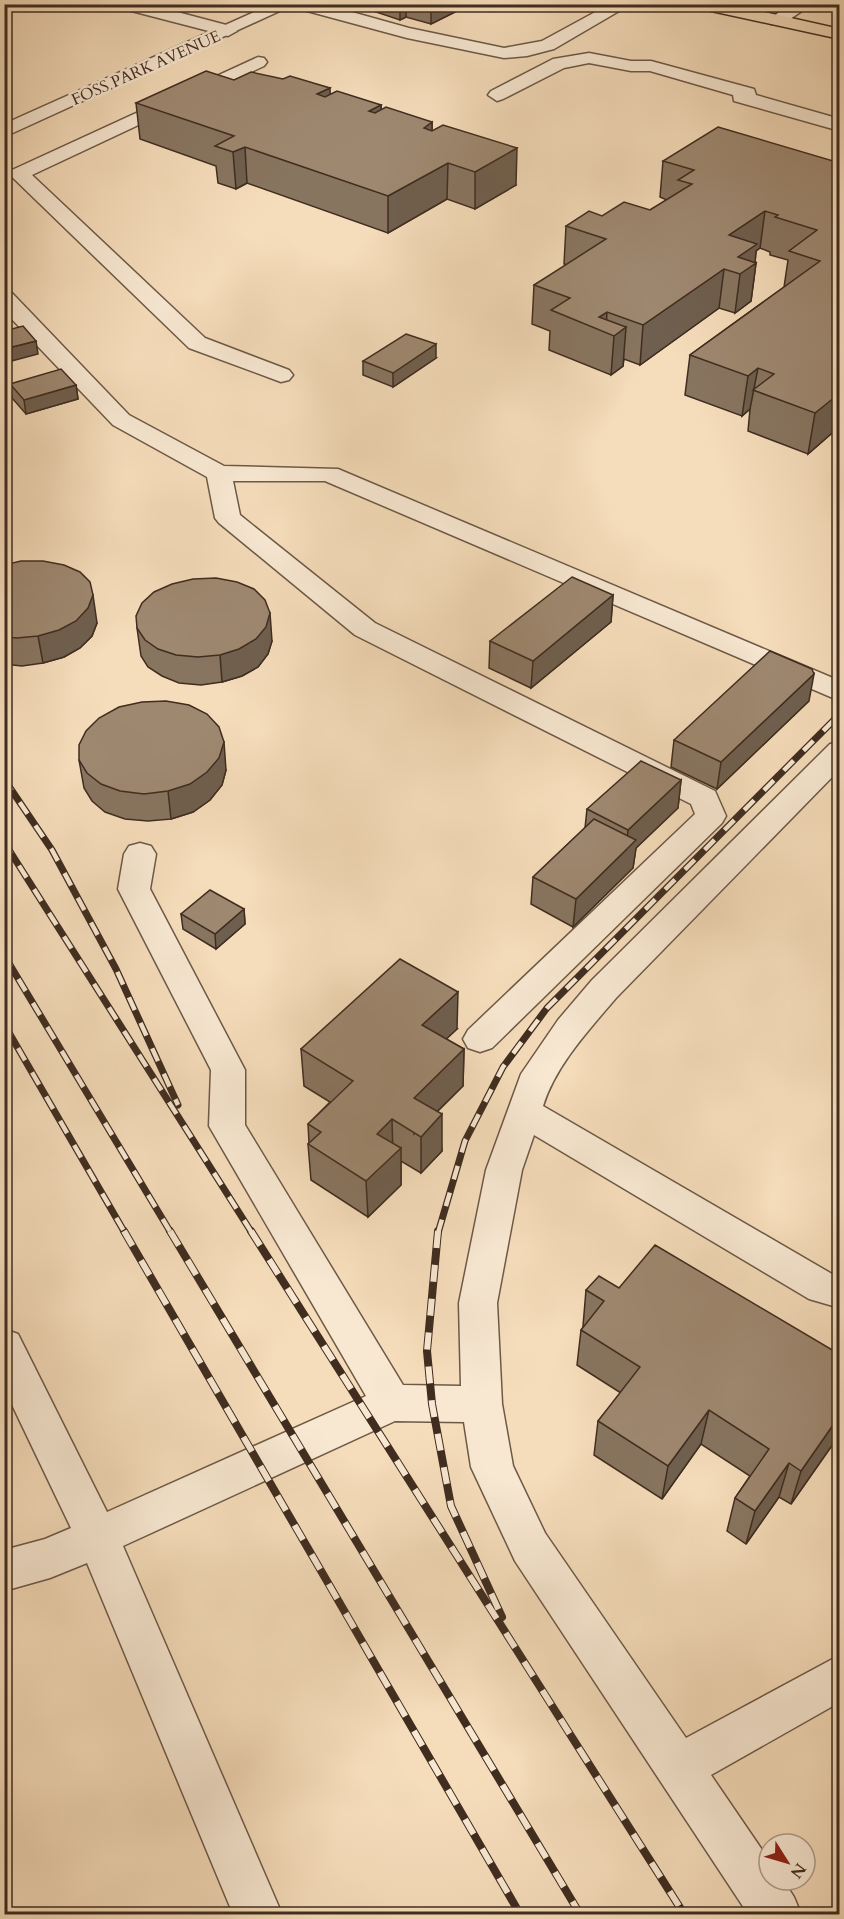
<svg xmlns="http://www.w3.org/2000/svg" width="844" height="1919" viewBox="0 0 844 1919" font-family="Cardo,serif">
<rect width="100%" height="100%" fill="#f5dcba"/>
<filter id="stains"><feTurbulence type="fractalNoise" baseFrequency=".00333" numOctaves="4"/><feColorMatrix values="0 0 0 0 .2 0 0 0 0 .09 0 0 0 0 .02 0 0 0 .5 -.17"/></filter>
<radialGradient id="worn" r=".72"><stop offset=".6" stop-color="#630" stop-opacity="0"/><stop offset="1" stop-color="#630" stop-opacity=".3"/></radialGradient>
<g fill="none" stroke-linecap="round" stroke-linejoin="round">
<g stroke="#6d5946" stroke-width="3">
<g id="service">
<path d="M118,4H147L234,27L237,31L228,36L120,8Z"/>
<path d="M294,4H323L409,28L504,48L542,41L610,4H631L554,49L527,56L504,58L407,38L296,8Z"/>
<path d="M791,4H812L783,24H771L768,20Z"/>
<path d="M589,53L631,61H651L754,89L756,95L840,119V131L734,101L733,95L650,71H631L589,63L564,68L503,99L497,101L488,95L491,91L553,59Z"/>
<path d="M258,57L264,58L267,62L264,66L32,175L205,338L289,370L293,375L289,380L281,382L189,348L9,174L12,170Z"/>
<path d="M4,292L12,293L129,415L224,466L338,469L840,681V701L325,481H233L240,515L375,623L715,791L726,816L722,823L492,1048L480,1052L468,1048L463,1039L468,1030L695,814L691,804L355,635L219,523L215,518L207,477L113,425L4,311Z"/>
<path d="M840,742V769L616,998C588,1031 556,1065 543,1106L832,1274L840,1276V1308L809,1299L534,1135L522,1170L497,1303L502,1404L513,1466L545,1533L686,1738L840,1655V1702L711,1775L769,1860V1880H783L794,1897L801,1914H748L515,1561L471,1467L464,1422L395,1421L123,1546L282,1914H233L87,1563L50,1578L4,1591V1550L45,1539L71,1528L4,1388V1329L18,1334L107,1512L366,1396L209,1126L211,1070L118,889L124,854L129,846L140,843L151,846L156,854L150,889L245,1070V1125L403,1385L461,1386L459,1303L486,1170L521,1074L558,1020L592,980L830,744Z"/>
</g>
</g>
<g stroke="#6d5946" stroke-width="3">
<path id="minor" d="M272,4H295L4,137V124Z"/>
</g>
<g stroke="#402d20" stroke-width="3">
<path id="trunk" d="M694,4H728L840,29V39L702,9Z"/>
</g>
<use href="#service" fill="#f8e8d2" fill-rule="evenodd"/>
<use href="#minor" fill="#f8e8d2" fill-rule="evenodd"/>
<use href="#trunk" fill="#f5dcba" fill-rule="evenodd"/>
<g stroke="#402d20" stroke-width="7">
<g id="rail-far1">
<path d="M4,779L52,850L116,969L178,1105"/>
<path d="M4,842L252,1233"/>
<path d="M4,955L171,1233"/>
<path d="M4,1024L125,1233"/>
<path d="M438,1233L465,1141L503,1067L547,1008L840,714"/>
</g>
</g>
<g stroke="#402d20" stroke-width="8">
<g id="rail">
<path d="M124,1231L520,1914"/>
<path d="M170,1231L580,1914"/>
<path d="M251,1231L684,1914"/>
<path d="M438,1231L427,1351L432,1404L451,1506L502,1617"/>
</g>
</g>
<use href="#rail-far1" stroke="#f8e8d2" stroke-width="4.5" stroke-dasharray="14" stroke-linecap="butt"/>
<use href="#rail" stroke="#f8e8d2" stroke-width="6" stroke-dasharray="17" stroke-linecap="butt"/>
</g>
<g fill="#887560" stroke="#402d20" stroke-width="1.5">
<path d="M358,4H471L431,24L406,17L400,20L358,6Z"/>
<path d="M330,94L381,105V110L432,122V131L516,185L475,209L447,199L388,233L247,183L236,189L218,183L216,166L140,139L136,103Z"/>
<path d="M663,161L840,163V436L832,433L808,454L748,431L750,409L742,416L685,395L690,355L784,287L788,260L770,255V252L760,248L756,251L755,262L756,263L751,301L735,313L719,308L640,365L624,359L623,366L611,375L549,350L550,331L532,324L534,285L567,265L564,264L566,226L602,216L650,210L667,200L660,197Z"/>
<path d="M436,358L393,387L363,375V361Z"/>
<path d="M10,384L76,385L78,399L26,414L12,398Z"/>
<path d="M4,565L97,623L92,636L80,648L64,657L43,663L22,666L4,664Z"/>
<path d="M613,595L611,622L531,688L489,668L490,641Z"/>
<path d="M137,628L272,641L268,654L258,667L242,676L222,682L201,685L179,683L162,676L148,667L141,656Z"/>
<path d="M809,701L717,789L671,767L674,740Z"/>
<path d="M79,760L226,770L222,785L210,800L193,812L171,819L148,821L125,819L105,812L92,801L84,788Z"/>
<path d="M681,780L678,808L636,848L633,868L573,927L531,904L533,877L585,828L587,809Z"/>
<path d="M244,909L245,924L216,949L183,929L181,914Z"/>
<path d="M457,1029L446,1039L464,1049L463,1086L437,1112L442,1151L421,1173L401,1161V1185L368,1217L311,1180L308,1144L309,1143L308,1124L330,1102L304,1086L301,1049Z"/>
<path d="M619,1288L839,1354L840,1353V1434L791,1504L779,1497L746,1544L727,1531L735,1498L750,1476L701,1444L662,1499L594,1455L598,1421L621,1393L577,1365L581,1330L584,1326H583L586,1290Z"/>
</g>
<g fill="#6f5f4e" stroke="#402d20" stroke-width="1.5">
<path d="M400,4H406V17L400,20Z"/>
<path d="M431,4H471L431,24Z"/>
<path d="M330,88L331,124L317,94Z"/>
<path d="M381,105V141L369,111Z"/>
<path d="M432,122V158L424,128Z"/>
<path d="M245,147L247,183L236,189L233,152Z"/>
<path d="M517,148L516,185L475,209V172Z"/>
<path d="M448,163L447,199L388,233V196Z"/>
<path d="M765,211L760,248L756,251L755,264L756,263L751,301L735,313L740,274L729,235Z"/>
<path d="M724,269L719,308L640,365L643,325Z"/>
<path d="M607,312L606,332L599,317Z"/>
<path d="M626,327L623,366L611,375L614,336Z"/>
<path d="M36,341L38,354L4,363V349Z"/>
<path d="M436,344V358L393,387V373Z"/>
<path d="M758,368L750,409L742,416L748,376Z"/>
<path d="M76,385L78,399L26,414L24,400Z"/>
<path d="M839,393L832,433L808,454L815,413Z"/>
<path d="M93,595L97,623L92,636L80,648L64,657L43,663L38,636Z"/>
<path d="M613,595L611,622L531,688L533,661Z"/>
<path d="M270,613L272,641L268,654L258,667L242,676L222,682L220,655Z"/>
<path d="M814,674L809,701L717,789L721,762Z"/>
<path d="M224,742L226,770L222,785L210,800L193,812L171,819L168,791Z"/>
<path d="M681,780L678,808L636,848L633,868L573,927L576,899L626,850L628,830Z"/>
<path d="M244,909L245,924L216,949L215,934Z"/>
<path d="M458,992L457,1029L422,1062V1025Z"/>
<path d="M464,1049L463,1086L414,1134V1098Z"/>
<path d="M442,1114V1151L421,1173V1137Z"/>
<path d="M392,1119L393,1155L401,1148V1185L368,1217L366,1181L377,1134Z"/>
<path d="M709,1410L701,1444L662,1499L668,1466Z"/>
<path d="M840,1415V1434L791,1504L801,1471Z"/>
<path d="M789,1463L779,1497L746,1544L755,1511Z"/>
</g>
<g fill="#9e8870" stroke="#402d20" stroke-width="1.5">
<path d="M206,71L234,80L251,72L283,79L290,76L330,88L317,94L325,97L337,91L381,105L369,111L375,113L386,107L432,122L424,128L432,131L443,125L517,148L475,172L448,163L388,196L245,147L233,152L215,146L234,136L136,103Z"/>
<path d="M718,127L840,163V393L815,413L753,390L774,374L758,368L748,376L690,355L820,261L789,251L817,230L775,217L778,215L765,211L729,235L757,244L738,257L756,263L740,274L724,269L643,325L607,312L599,317L626,327L614,336L551,310L570,298L534,285L606,239L566,226L589,211L602,216L624,202L650,210L692,184L678,180L694,170L663,161Z"/>
<path d="M23,326L36,341L4,349V331Z"/>
<path d="M406,334L436,344L393,373L363,361Z"/>
<path d="M61,369L76,385L24,400L10,384Z"/>
<path d="M21,561H43L64,565L80,572L90,582L93,595L88,608L76,621L59,630L38,636L17,638L4,637V565Z"/>
<path d="M572,577L613,595L533,661L490,641Z"/>
<path d="M216,578L237,582L254,589L265,600L270,613L266,627L256,639L239,649L220,655L198,657L176,655L158,649L145,640L137,628L136,616L142,603L154,592L172,584L193,579Z"/>
<path d="M770,651L812,669L814,674L721,762L674,740Z"/>
<path d="M166,701L189,705L207,714L219,727L224,742L219,758L207,772L190,784L168,791L144,794L120,791L101,784L87,773L79,760V745L86,731L99,718L119,707L142,702Z"/>
<path d="M641,761L681,780L628,830L587,809Z"/>
<path d="M594,819L636,840L576,899L533,877Z"/>
<path d="M210,890L244,909L215,934L181,914Z"/>
<path d="M400,959L458,992L422,1025L464,1049L414,1098L442,1114L421,1137L392,1119L377,1134L401,1148L366,1181L308,1144L321,1132L308,1124L353,1081L301,1049Z"/>
<path d="M655,1245L839,1354L840,1353V1415L801,1471L789,1463L755,1511L735,1498L769,1449L709,1410L668,1466L598,1421L640,1367L581,1330L604,1301L586,1290L599,1276L619,1288Z"/>
</g>
<g text-anchor="middle" dominant-baseline="central" stroke-width="5" stroke-linejoin="round" paint-order="stroke">
<g font-size="16" fill="#402d20" stroke="#f8e8d2">
<text transform="translate(146 68) rotate(-24)">FOSS PARK AVENUE</text>
</g>
</g>
<rect width="844" height="1919" fill="none" stroke="#f5dcba" stroke-width="24"/>
<rect x="6" y="6" width="832" height="1907" fill="none" stroke="#402d20" stroke-width="3"/>
<rect x="12" y="12" width="820" height="1895" fill="none" stroke="#402d20" stroke-width="1.5"/>
<g transform="translate(787 1862) rotate(127)"><circle r="28" fill="#f8e8d2" stroke="#ae9d8b" stroke-width="1.5"/>
<path d="M0-4.5L10 22L0 15L-10 22Z" fill="#8f2418"/>
<text y="-9" font-size="16" font-weight="bold" text-anchor="middle" fill="#402d20">N</text>
</g>
<rect width="100%" height="100%" filter="url(#stains)"/>
<rect width="100%" height="100%" fill="url(#worn)"/>
</svg>
